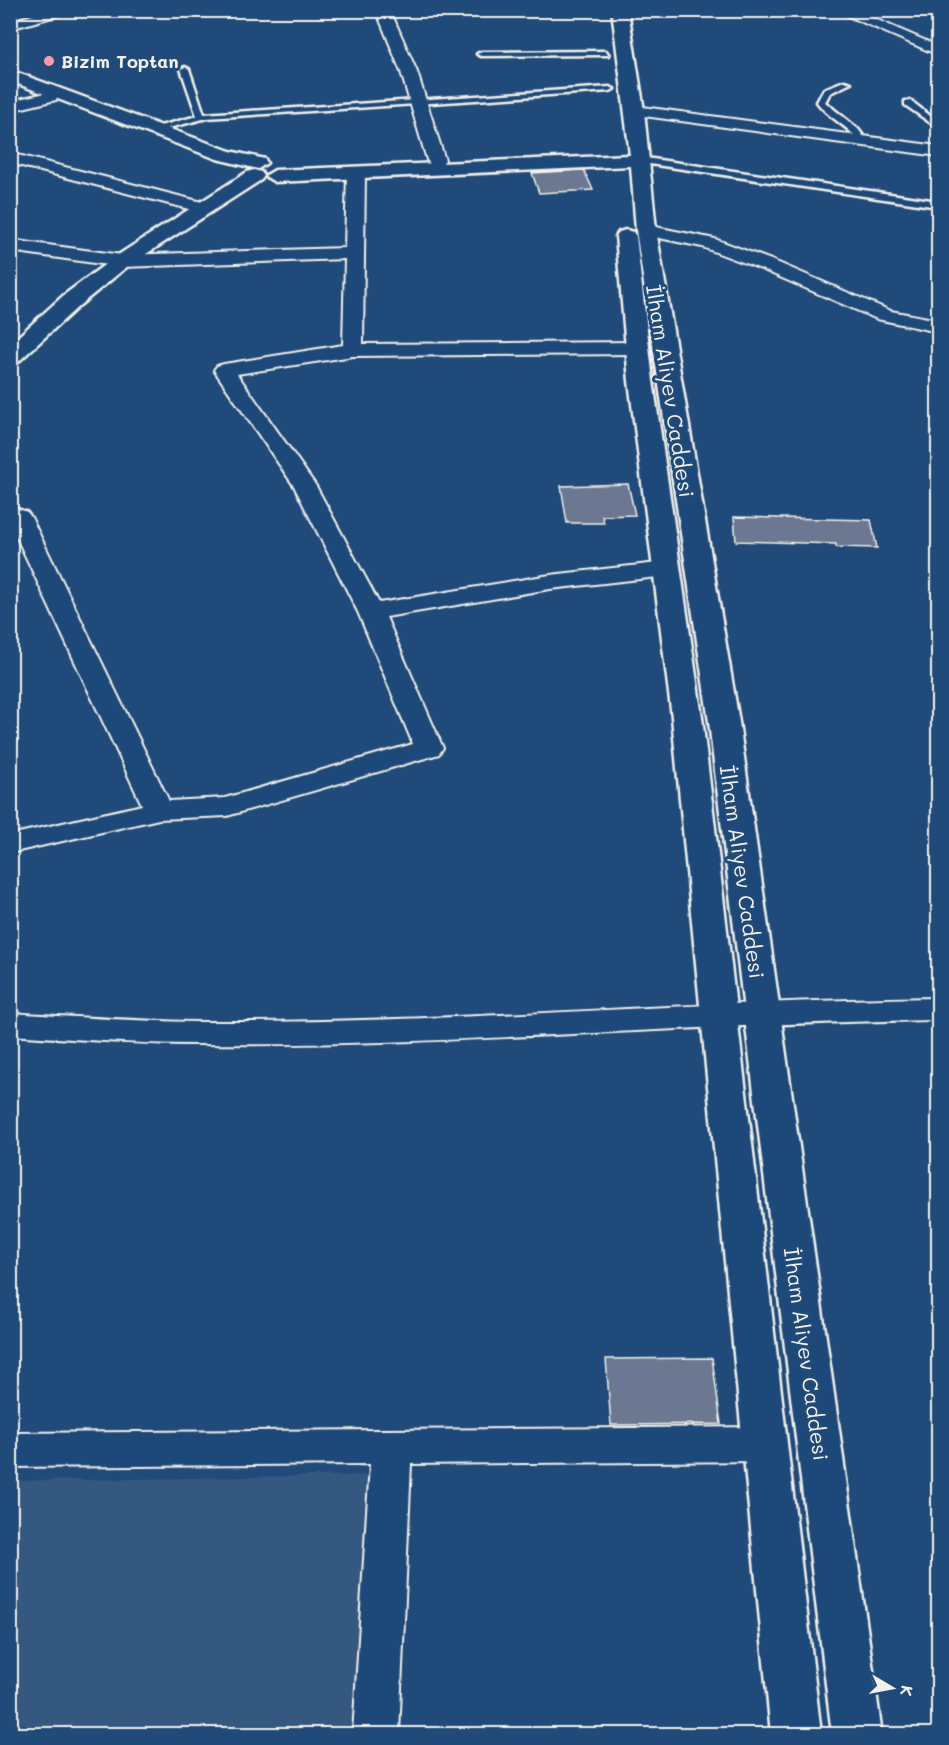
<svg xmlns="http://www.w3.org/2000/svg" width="949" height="1745" viewBox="0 0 949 1745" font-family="Mali,sans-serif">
<rect width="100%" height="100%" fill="#1f4a7a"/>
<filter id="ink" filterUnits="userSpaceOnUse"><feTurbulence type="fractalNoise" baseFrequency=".0167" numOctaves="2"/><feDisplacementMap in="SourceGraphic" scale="12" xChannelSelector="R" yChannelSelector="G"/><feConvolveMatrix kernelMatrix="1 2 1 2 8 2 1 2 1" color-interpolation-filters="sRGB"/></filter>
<g filter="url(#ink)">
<path fill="#365881" d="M375,1475L359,1734H11L10,1481Z"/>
<g fill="#6c7792" stroke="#f4f1e8" stroke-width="1.5">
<path d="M584,170L593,190L539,193L532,173Z"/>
<path d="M628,484L635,515L602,516L604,523H567L561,486Z"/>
<path d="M734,517L871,520L877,548L836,547V544L736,541Z"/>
<path d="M712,1358L721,1424L611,1425L606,1359Z"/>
</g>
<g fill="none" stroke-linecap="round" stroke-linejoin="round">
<g stroke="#f4f1e8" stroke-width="5">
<g id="lane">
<path d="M606,51L609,55L481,56L477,54L481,52Z"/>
<path d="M185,67L189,69L204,114L610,87L614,89L610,91L207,118L153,132V128L197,116L181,69Z"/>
<path d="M844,81L851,83L830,93L825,102L858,129L868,142L867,144H861C850,126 829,119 817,102L824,89Z"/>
<path d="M905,101H911L938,122V128L905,105Z"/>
<path d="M639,157L938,201V207L636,162L635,160Z"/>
</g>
</g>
<g stroke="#f4f1e8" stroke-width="4">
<g id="street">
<path d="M51,10H77L10,29V21Z"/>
<path d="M376,10H390L417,72L445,160L442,164H430L427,160L401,72Z"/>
<path d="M834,10H854L938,46V55Z"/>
<path d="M50,92L58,97L56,100L10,111V101Z"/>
<path d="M635,106L938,146V156L629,114L627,111L629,108Z"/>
<path d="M10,153L210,204L213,208L204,213L10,163Z"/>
<path d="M356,168L365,173L363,344L638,342L645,344L648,348L645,352L638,354L353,356L237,374L316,486L379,603L550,575L667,562L676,564L679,569L676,574L667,576L550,589L386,617L443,748L439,754L227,816L159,819L10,853V835L142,805L10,523V506L27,512L31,517L169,801L225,798L413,744L358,612L294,486L214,370L217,366L224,364L343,345L345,259L122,267L10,251V240L122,255L345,248L347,173Z"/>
<path d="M646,225L715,239L774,261L891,311L938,320V332L877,319L761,269L702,247L640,234L637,230L640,226Z"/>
<path d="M938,998V1020C691,1023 444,1047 197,1044C135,1044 73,1039 10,1035V1013C73,1017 135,1021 197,1022C444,1024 691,1001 938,998Z"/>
<path d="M765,1427L779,1432L785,1444L779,1456L765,1461L411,1464L399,1734H353L370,1464L10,1467V1433Z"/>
</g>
</g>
<g stroke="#f4f1e8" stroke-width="5">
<g id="secondary">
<path d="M612,10H628L644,111L656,230L739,722L882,1734H832L709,722L636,230L631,166L275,182L265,176L275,170L630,155Z"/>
<path d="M10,70L230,151L265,159L267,163L258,169L217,159L10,81Z"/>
<path d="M254,170L261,172L264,176L261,180L129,265L80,305L18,362L10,364V344L64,295L115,257L247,172Z"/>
<path d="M626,230L633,232L636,236L653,381L702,717L821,1734H771L672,717L629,381L616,236L619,232Z"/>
</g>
</g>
<use href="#lane" fill="#1f4a7a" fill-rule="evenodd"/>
<use href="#street" fill="#1f4a7a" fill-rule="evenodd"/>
<use href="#secondary" fill="#1f4a7a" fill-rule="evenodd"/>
</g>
</g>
<circle fill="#ff9aa2" stroke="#1f4a7a" stroke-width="2" cx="49" cy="61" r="6"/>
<g text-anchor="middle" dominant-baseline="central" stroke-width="6" stroke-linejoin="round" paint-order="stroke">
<g font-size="18" font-weight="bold" fill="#f4f1e8" stroke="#1f4a7a" text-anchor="start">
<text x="61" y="61">Bizim Toptan</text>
</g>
<g font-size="21" fill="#f4f1e8" stroke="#1f4a7a">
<text transform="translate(671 391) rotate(81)">İlham Aliyev Caddesi</text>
<text transform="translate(743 872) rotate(82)">İlham Aliyev Caddesi</text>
<text transform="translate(807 1354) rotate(82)">İlham Aliyev Caddesi</text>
</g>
</g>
<rect width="949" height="1745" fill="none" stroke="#1f4a7a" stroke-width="36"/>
<rect x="18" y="18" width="913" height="1709" fill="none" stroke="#f4f1e8" stroke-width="2" filter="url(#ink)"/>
<g transform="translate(892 1688) rotate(100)" stroke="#1f4a7a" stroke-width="4.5" paint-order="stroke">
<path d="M0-4.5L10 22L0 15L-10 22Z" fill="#f4f1e8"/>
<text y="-9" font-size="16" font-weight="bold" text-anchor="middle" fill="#f4f1e8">K</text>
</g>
</svg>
